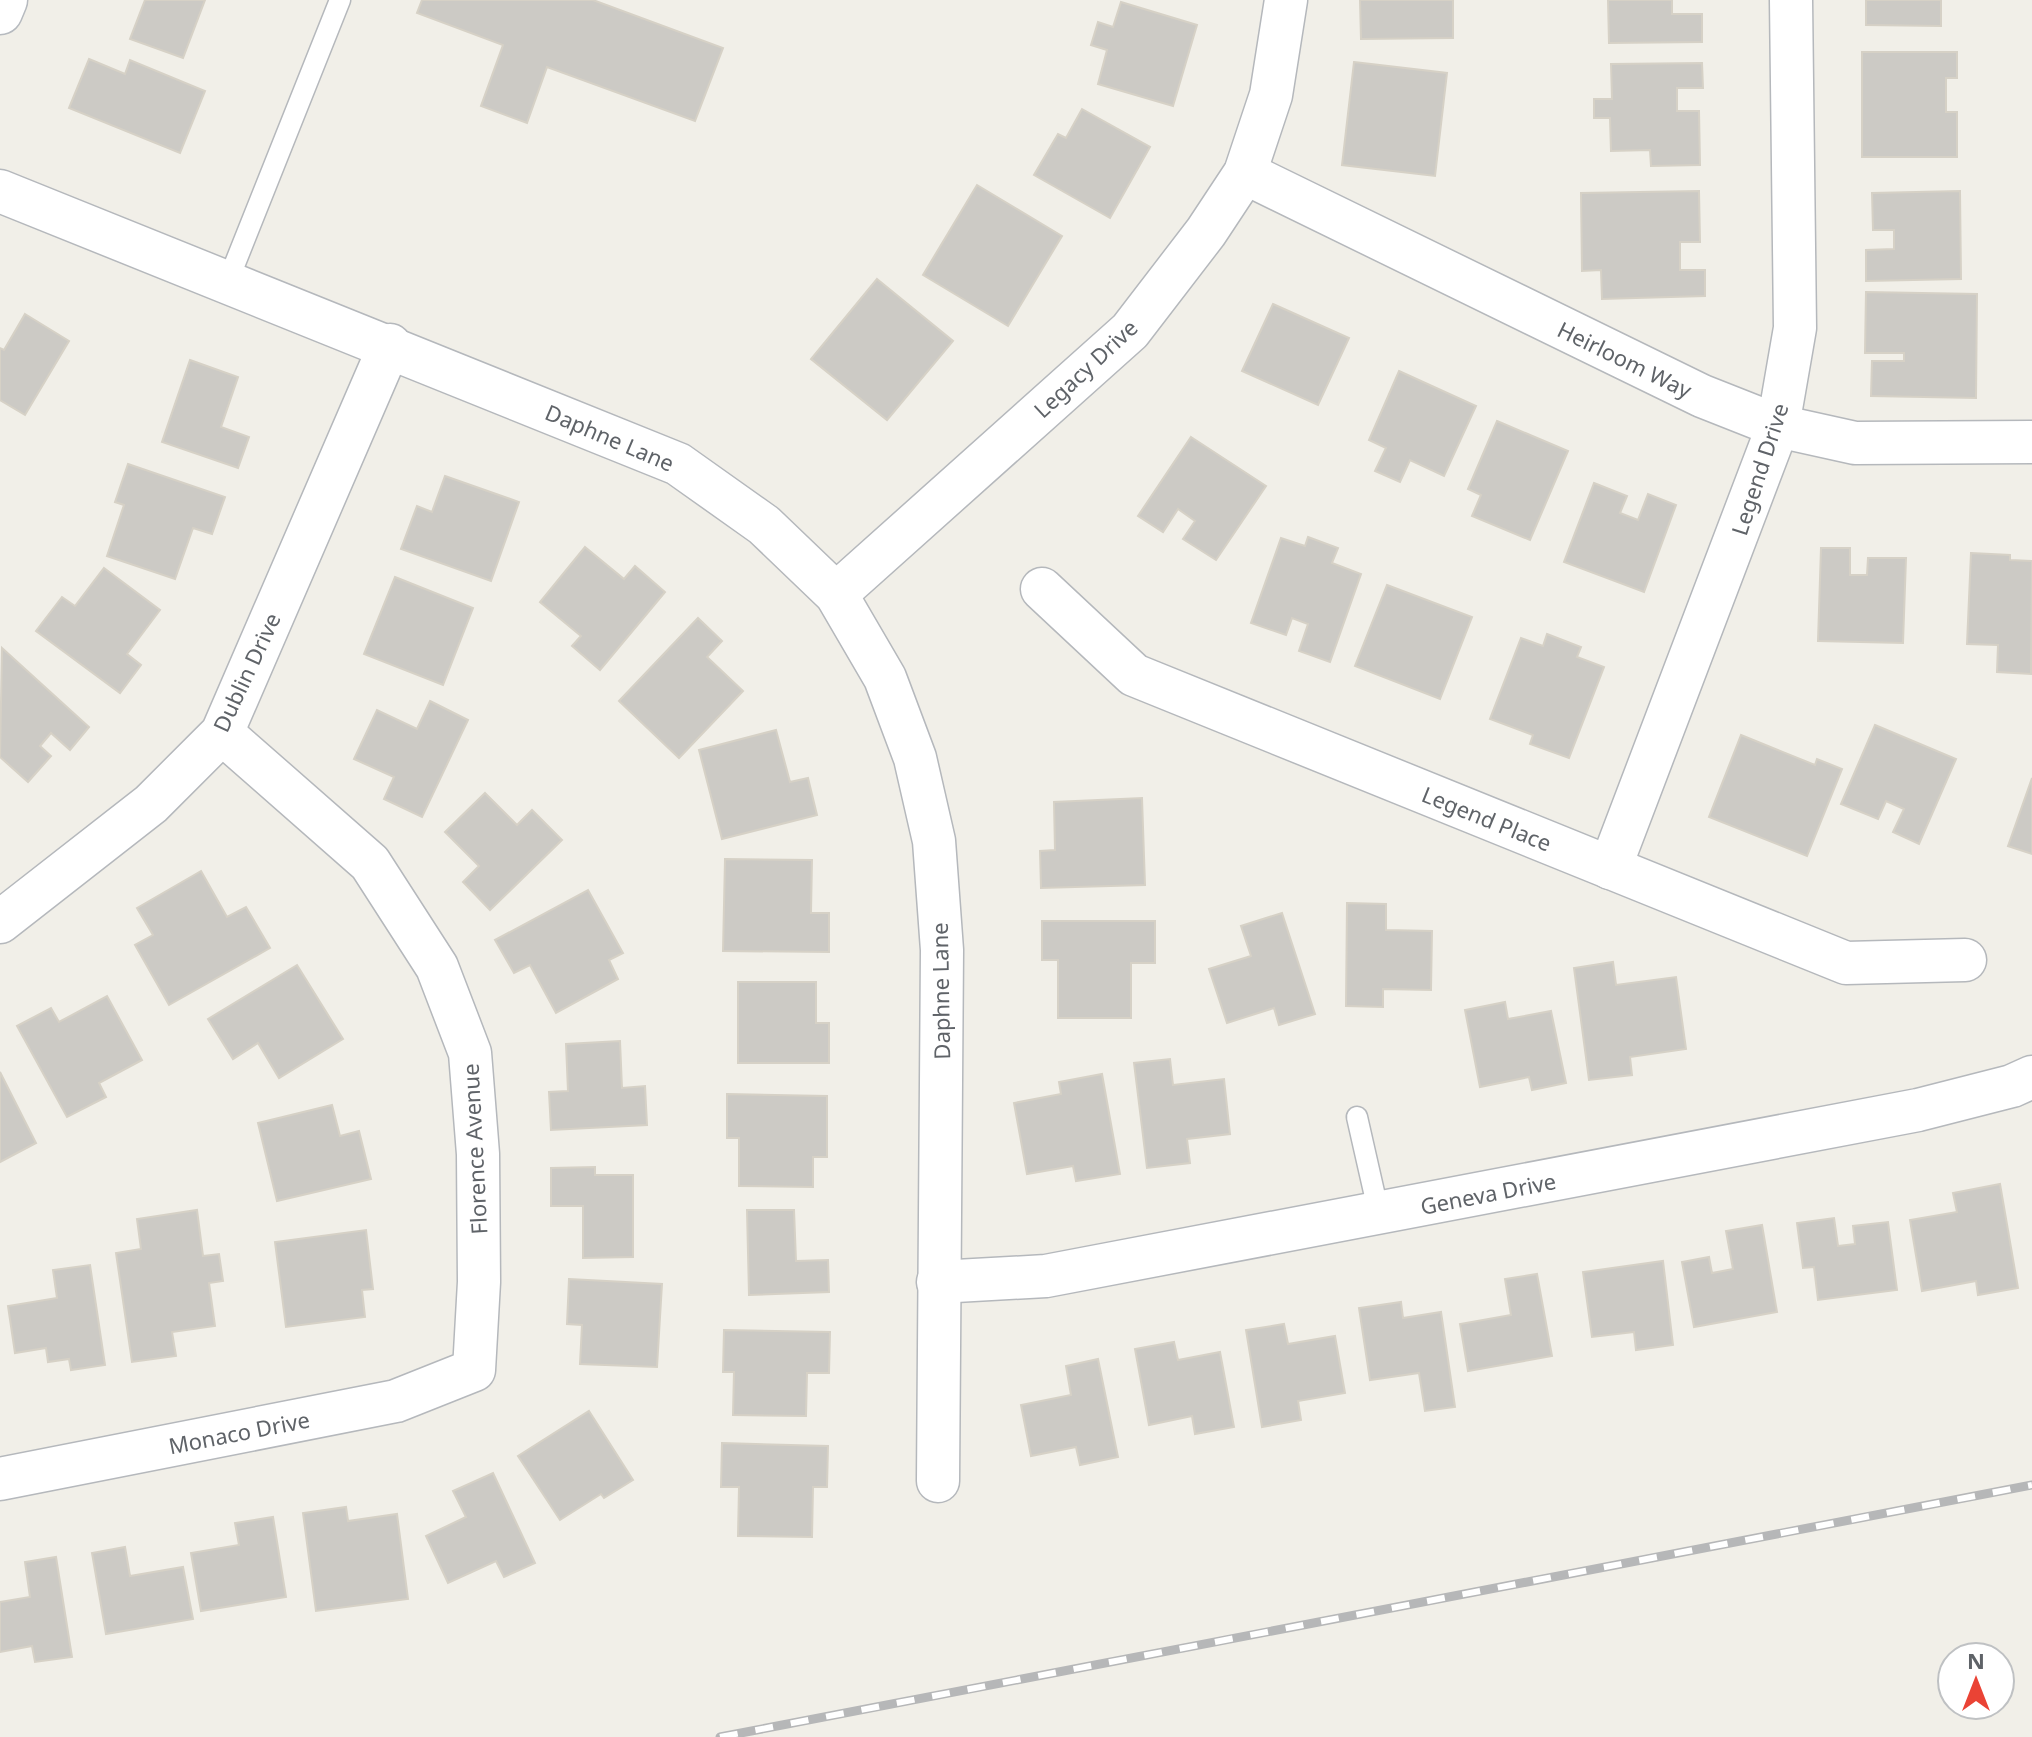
<svg xmlns="http://www.w3.org/2000/svg" width="2032" height="1737" viewBox="0 0 2032 1737" font-family="'Noto Sans',sans-serif">
<rect width="100%" height="100%" fill="#f1efe8"/>
<g fill="#cccac5" stroke="#d6d1c6" stroke-width="2">
<path d="M145,0H205L183,58L130,39Z"/>
<path d="M422,0H593L723,48L695,121L547,67L527,123L481,106L503,45L417,13Z"/>
<path d="M1360,0H1453V38L1361,39Z"/>
<path d="M1608,0H1672V14H1702V42L1609,43Z"/>
<path d="M1866,0H1941V26L1866,25Z"/>
<path d="M1121,2L1197,25L1173,106L1098,84L1107,50L1091,45L1098,22L1113,27Z"/>
<path d="M1862,52H1957V78H1946V112H1957V157H1862Z"/>
<path d="M89,59L125,74L130,60L205,91L180,153L69,108Z"/>
<path d="M1354,62L1447,73L1435,176L1342,165Z"/>
<path d="M1702,63L1703,88H1677V111H1699L1700,165L1651,166L1650,150L1611,151L1610,118H1594V99H1612L1611,64Z"/>
<path d="M1082,109L1150,147L1110,218L1034,175L1058,134L1066,138Z"/>
<path d="M977,185L1062,236L1008,326L923,275Z"/>
<path d="M1699,191L1700,242H1680V270H1705V296L1602,299L1601,270L1582,271L1581,193Z"/>
<path d="M1960,191L1961,279L1866,281V250L1894,249V230H1873L1872,193Z"/>
<path d="M877,279L953,341L887,420L811,359Z"/>
<path d="M1866,292L1977,294L1976,398L1871,396L1872,361H1904V353H1865Z"/>
<path d="M1273,304L1349,338L1318,405L1242,371Z"/>
<path d="M25,314L69,341L25,415L0,400V348L4,350Z"/>
<path d="M190,360L238,377L221,427L249,437L238,468L162,442Z"/>
<path d="M1399,371L1476,406L1444,476L1410,460L1400,482L1375,471L1386,448L1369,440Z"/>
<path d="M1497,421L1568,451L1530,540L1472,516L1481,495L1468,489Z"/>
<path d="M1191,437L1266,486L1216,560L1183,539L1195,521L1178,509L1163,532L1138,516Z"/>
<path d="M128,464L225,497L212,534L193,528L175,579L107,556L124,505L115,502Z"/>
<path d="M445,476L519,502L491,581L401,549L417,506L432,512Z"/>
<path d="M1594,483L1627,496L1620,513L1638,520L1648,494L1676,505L1644,592L1564,562Z"/>
<path d="M1308,537L1338,548L1332,563L1361,574L1330,662L1299,651L1308,624L1292,618L1286,635L1251,623L1281,538L1305,546Z"/>
<path d="M585,547L624,579L635,566L665,592L600,670L572,646L581,636L540,602Z"/>
<path d="M1821,548H1850V575H1867L1868,558H1906L1903,643L1818,641Z"/>
<path d="M1971,553L2010,555V560L2032,561L2031,674L1997,672L1998,645L1967,644Z"/>
<path d="M104,568L160,610L127,654L141,665L120,693L36,631L62,597L75,606Z"/>
<path d="M395,577L473,608L443,685L364,654Z"/>
<path d="M1387,585L1472,617L1440,699L1355,666Z"/>
<path d="M698,618L722,641L707,657L743,691L679,758L619,701Z"/>
<path d="M1547,634L1581,647L1577,657L1604,667L1569,758L1530,744L1533,735L1490,719L1521,638L1543,646Z"/>
<path d="M2,648L89,727L70,750L51,733L40,746L51,756L28,782L0,757Z"/>
<path d="M430,701L468,720L422,817L384,799L394,777L354,759L377,710L417,729Z"/>
<path d="M1875,725L1956,759L1919,844L1893,832L1904,809L1886,801L1878,819L1841,804Z"/>
<path d="M776,730L790,782L808,778L817,815L722,839L699,750Z"/>
<path d="M1741,735L1815,765L1817,759L1842,769L1807,856L1709,817Z"/>
<path d="M2032,778V854L2008,846Z"/>
<path d="M485,793L517,825L532,810L562,840L490,910L463,882L479,866L445,832Z"/>
<path d="M1142,798L1145,885L1041,888L1040,851L1055,850L1054,802Z"/>
<path d="M725,859L812,860L811,913H829V952L723,951Z"/>
<path d="M201,871L227,917L246,907L270,948L169,1005L135,945L153,935L137,908Z"/>
<path d="M588,890L623,953L609,960L618,979L556,1013L530,965L514,973L495,940Z"/>
<path d="M1347,903L1386,904V930L1432,931L1431,990L1383,989V1007L1346,1006Z"/>
<path d="M1282,913L1315,1014L1279,1025L1274,1008L1227,1023L1209,969L1251,956L1241,926Z"/>
<path d="M1042,921H1155V963H1131V1018H1058V960H1042Z"/>
<path d="M1613,962L1616,985L1676,977L1686,1049L1630,1057L1632,1075L1589,1080L1574,968Z"/>
<path d="M297,965L343,1039L279,1078L258,1043L233,1059L208,1019Z"/>
<path d="M738,982H816V1023H829V1063H738Z"/>
<path d="M107,996L142,1060L99,1083L106,1097L67,1117L17,1026L51,1008L59,1022Z"/>
<path d="M1505,1002L1508,1019L1551,1011L1566,1083L1532,1090L1529,1077L1480,1087L1465,1010Z"/>
<path d="M620,1041L622,1088L645,1086L647,1125L551,1130L549,1092L568,1091L566,1044Z"/>
<path d="M1170,1059L1173,1085L1224,1079L1230,1134L1187,1139L1190,1163L1147,1168L1134,1063Z"/>
<path d="M0,1072L36,1143L0,1162Z"/>
<path d="M1102,1074L1120,1174L1076,1181L1073,1166L1027,1174L1014,1103L1061,1094L1059,1082Z"/>
<path d="M727,1094L827,1096V1157H813V1187L739,1186V1138H727Z"/>
<path d="M332,1105L340,1136L359,1131L371,1179L277,1201L258,1123Z"/>
<path d="M595,1167V1175H633V1257L583,1258V1206H551V1168Z"/>
<path d="M2000,1184L2018,1288L1978,1295L1976,1281L1922,1291L1910,1220L1957,1212L1953,1193Z"/>
<path d="M197,1210L203,1256L219,1254L223,1281L209,1283L215,1326L172,1332L176,1356L132,1362L116,1253L141,1249L137,1219Z"/>
<path d="M747,1210H794L796,1261L828,1260L829,1292L749,1295Z"/>
<path d="M1834,1218L1838,1246L1855,1244L1853,1226L1888,1222L1897,1290L1818,1300L1814,1267L1803,1268L1797,1223Z"/>
<path d="M1762,1225L1777,1312L1694,1327L1682,1262L1709,1257L1712,1273L1733,1269L1726,1231Z"/>
<path d="M366,1230L373,1289L362,1290L365,1317L286,1327L275,1242Z"/>
<path d="M1663,1261L1673,1345L1636,1350L1634,1332L1592,1337L1583,1272Z"/>
<path d="M90,1265L105,1365L71,1370L69,1359L48,1362L46,1348L15,1353L8,1306L57,1298L53,1270Z"/>
<path d="M1537,1274L1552,1356L1468,1371L1460,1324L1511,1315L1505,1279Z"/>
<path d="M569,1279L662,1284L657,1367L580,1364L582,1325L567,1324Z"/>
<path d="M1401,1302L1403,1318L1441,1312L1455,1407L1425,1411L1419,1373L1370,1380L1359,1308Z"/>
<path d="M1284,1324L1288,1344L1335,1336L1345,1393L1298,1401L1301,1420L1262,1427L1246,1330Z"/>
<path d="M724,1330L830,1332L829,1373H807L806,1416L733,1415L734,1372H723Z"/>
<path d="M1174,1342L1178,1360L1220,1352L1234,1427L1195,1434L1192,1416L1149,1425L1135,1349Z"/>
<path d="M1098,1359L1118,1457L1080,1465L1076,1447L1031,1456L1021,1405L1071,1395L1066,1366Z"/>
<path d="M589,1411L633,1480L604,1498L601,1494L560,1520L518,1456Z"/>
<path d="M722,1443L828,1446L827,1487H813L812,1537L738,1536L739,1487H721Z"/>
<path d="M493,1473L535,1563L504,1577L496,1561L448,1583L426,1536L466,1517L453,1491Z"/>
<path d="M346,1507L348,1521L397,1514L408,1599L316,1611L303,1513Z"/>
<path d="M273,1517L286,1597L201,1611L191,1553L239,1545L235,1523Z"/>
<path d="M125,1547L130,1576L183,1567L193,1619L106,1634L92,1553Z"/>
<path d="M56,1557L72,1657L35,1662L32,1646L0,1652V1602L30,1597L25,1562Z"/>
</g>
<g fill="none" stroke-linecap="round" stroke-linejoin="round">
<g stroke="#b5b8bc" stroke-width="23">
<g id="lane">
<path d="M228,281L340,0"/>
<path d="M1357,1117L1379,1214"/>
</g>
</g>
<g stroke="#b5b8bc" stroke-width="45">
<g id="street">
<path d="M1245,173L1702,396L1778,426L1855,443L2032,442"/>
<path d="M0,191L678,464L764,525L836,594L885,678L915,758L934,841L942,950L938,1481"/>
<path d="M1042,589L1134,675L1846,963L1965,960"/>
<path d="M836,594L1130,331L1206,232L1245,173L1271,95L1286,0"/>
<path d="M1610,868L1778,426L1795,328L1791,0"/>
<path d="M0,922L151,804L222,733L390,345"/>
<path d="M938,1282L1046,1276L1918,1110L2012,1086L2032,1077"/>
<path d="M0,1479L396,1401L474,1370L479,1282L478,1154L470,1053L437,967L370,863L222,733"/>
</g>
</g>
<g stroke="#b6babf" stroke-width="47">
<path id="secondary" d="M0,12L5,0"/>
</g>
<use href="#lane" stroke="#fff" stroke-width="20"/>
<use href="#street" stroke="#fff" stroke-width="42"/>
<use href="#secondary" stroke="#fff" stroke-width="44"/>
<g stroke="#b6b7b8" stroke-width="9">
<path id="rail" d="M720,1737L2032,1485"/>
</g>
<use href="#rail" stroke="#fff" stroke-width="6" stroke-dasharray="18" stroke-linecap="butt"/>
</g>
<g text-anchor="middle" dominant-baseline="central" stroke-width="6" stroke-linejoin="round" paint-order="stroke">
<g font-size="22" fill="#5f6368" stroke="#fff">
<text transform="translate(1625 359) rotate(26)">Heirloom Way</text>
<text transform="translate(1085 368) rotate(-43)">Legacy Drive</text>
<text transform="translate(610 437) rotate(23)">Daphne Lane</text>
<text transform="translate(1759 469) rotate(-72)">Legend Drive</text>
<text transform="translate(246 672) rotate(-65)">Dublin Drive</text>
<text transform="translate(1487 818) rotate(22)">Legend Place</text>
<text transform="translate(940 991) rotate(-91)">Daphne Lane</text>
<text transform="translate(474 1149) rotate(-93)">Florence Avenue</text>
<text transform="translate(1488 1193) rotate(-11)">Geneva Drive</text>
<text transform="translate(239 1432) rotate(-11)">Monaco Drive</text>
</g>
</g>
<g transform="translate(1976 1681)"><circle r="38" fill="#ffffff" stroke="#bfc1c3" stroke-width="2"/>
<path d="M0-6L14 30L0 20L-14 30Z" fill="#ea4335"/>
<text y="-12" font-size="22" font-weight="bold" text-anchor="middle" fill="#5f6368">N</text>
</g>
</svg>
